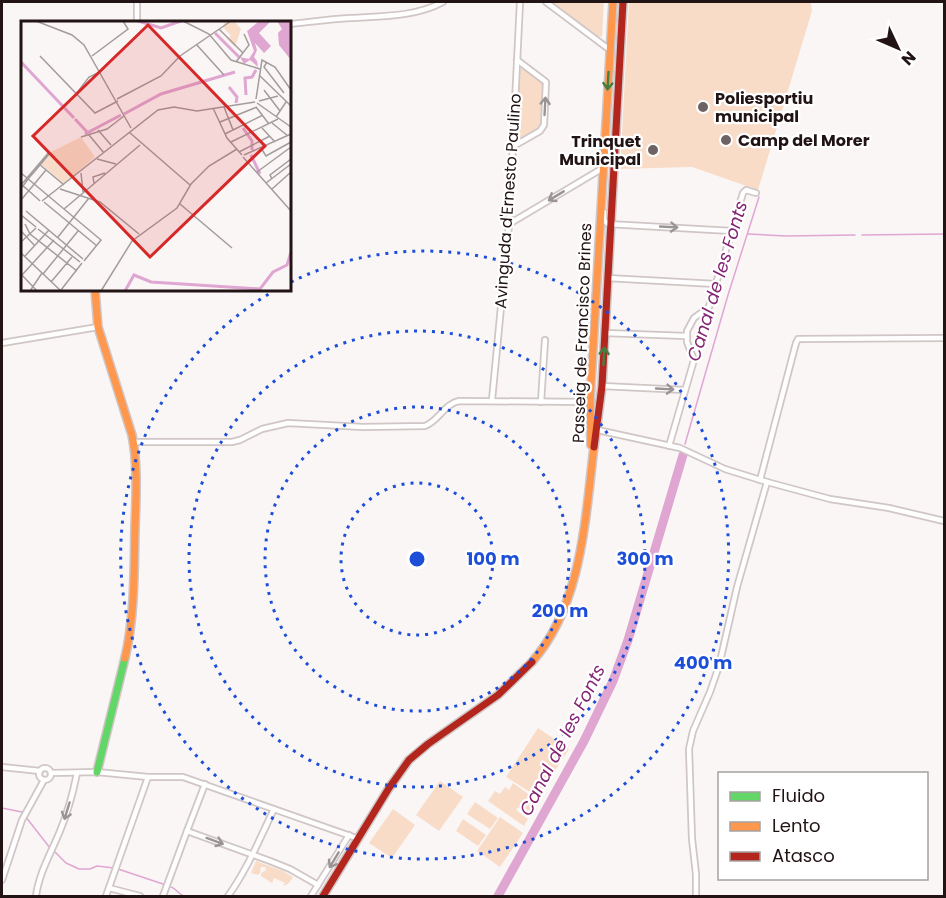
<svg xmlns="http://www.w3.org/2000/svg" width="946" height="898" viewBox="0 0 946 898" font-family="Poppins,sans-serif">
<rect width="100%" height="100%" fill="#fbf6f6"/>
<g fill="#f8dcc8">
<path d="M552,2H604L602,36L600,37L597,36Z"/>
<path d="M629,2H811L812,11L758,190L692,167L620,169Z"/>
<path d="M523,68L544,83L542,127L522,139L518,140L515,136L519,72L520,69Z"/>
<path d="M538,728L569,749L538,797L506,777Z"/>
<path d="M440,781L463,797L439,831L416,815Z"/>
<path d="M513,783L538,801L530,816L518,807L516,810L528,819L524,826L488,801L495,791L500,794L505,787L509,790Z"/>
<path d="M475,802L498,818L490,829L467,814Z"/>
<path d="M393,809L415,825L392,858L369,843Z"/>
<path d="M500,817L523,833L500,867L477,851Z"/>
<path d="M463,819L486,835L478,846L456,831Z"/>
<path d="M256,861L283,871L293,877C291,881 288,885 283,886L285,883L274,878L272,883L261,876V873L266,870L265,867H261L260,873L258,875L251,873Z"/>
</g>
<g fill="none" stroke-linecap="round" stroke-linejoin="round">
<g stroke="#e0a6d2" stroke-width="1.5">
<path d="M748,234L786,236L855,235"/>
<path d="M862,235L944,234"/>
<path d="M685,444L728,295L759,197"/>
<path d="M2,808L22,812L50,848"/>
<path d="M54,851L66,863L79,869H90L97,866L114,868"/>
<path d="M118,869L163,884"/>
<path d="M171,887C177,889 178,894 184,896"/>
</g>
<path stroke="#e0a6d2" stroke-width="9" d="M498,896L584,741L613,681L628,640L683,455"/>
<g stroke="#d0c6c6" stroke-width="8">
<g id="street">
<path d="M137,2V22"/>
<path d="M546,2L610,50"/>
<path d="M290,24C310,22 330,19 351,18C382,16 415,17 443,2"/>
<path d="M512,147L540,131L544,125L546,82L517,60"/>
<path d="M604,212V220L608,224L732,231"/>
<path d="M509,224L603,168"/>
<path d="M607,278L716,284"/>
<path d="M605,333L686,336"/>
<path d="M2,343L98,327"/>
<path d="M602,386L685,390"/>
<path d="M492,400L509,224L520,2"/>
<path d="M541,402L545,340"/>
<path d="M596,429L602,431L680,448L725,469L767,482L830,499L889,508L944,521"/>
<path d="M134,442H232L240,440L262,429L288,423L363,427L425,426C439,421 444,404 459,401L590,402"/>
<path d="M669,446L694,360L687,342V331L694,318L709,307L743,193L746,190L756,193"/>
<path d="M760,480L796,343L798,339L944,338"/>
<path d="M2,767L40,771"/>
<circle cx="45" cy="774" r="6"/>
<path d="M51,773L97,772L148,777H183L359,839"/>
<path d="M205,784L187,831L270,861L290,869L318,885"/>
<path d="M2,880L22,820L44,780"/>
<path d="M109,888L140,896"/>
<path d="M36,896C39,873 51,853 60,831C68,812 73,793 77,773"/>
<path d="M106,896L148,777"/>
<path d="M163,896L187,831"/>
<path d="M228,896C247,870 260,838 274,809"/>
<path d="M311,896L349,835"/>
<path d="M696,896V874L692,839L689,749L693,731L710,692L719,666L737,587L767,482"/>
</g>
</g>
<g stroke="#d0c6c6" stroke-width="10">
<path id="fast" d="M97,772L125,658"/>
</g>
<g stroke="#d0c6c6" stroke-width="10">
<g id="slow">
<path d="M95,290L98,327L132,435C138,465 136,497 135,528C134,571 135,615 125,658"/>
<path d="M591,445L590,402L613,2"/>
<path d="M532,662C582,605 585,520 594,447"/>
</g>
</g>
<g stroke="#d0c6c6" stroke-width="10">
<g id="jam">
<path d="M594,447L602,386L623,2"/>
<path d="M323,896L389,788L409,760L428,744L498,695L532,662"/>
</g>
</g>
<use href="#street" stroke="#fefefe" stroke-width="4.5"/>
<use href="#fast" stroke="#63d668" stroke-width="7"/>
<use href="#slow" stroke="#ff974d" stroke-width="7"/>
<use href="#jam" stroke="#b3261e" stroke-width="7"/>
</g>
<defs><path id="oneway-shaft" d="M-6 0H5M1.5-3L5.5 0L1.5 3" fill="none" stroke-width="1.6" stroke-linecap="round" stroke-linejoin="round" transform="scale(1.5)"/></defs>
<g stroke="#467e42">
<use href="#oneway-shaft" transform="translate(608 81) rotate(93)"/>
<use href="#oneway-shaft" transform="translate(604 356) rotate(-87)"/>
</g>
<g stroke="#9b9495">
<use href="#oneway-shaft" transform="translate(545 106) rotate(-87)"/>
<use href="#oneway-shaft" transform="translate(556 196) rotate(149)"/>
<use href="#oneway-shaft" transform="translate(669 227) rotate(3)"/>
<use href="#oneway-shaft" transform="translate(665 389) rotate(3)"/>
<use href="#oneway-shaft" transform="translate(67 811) rotate(107)"/>
<use href="#oneway-shaft" transform="translate(215 841) rotate(20)"/>
<use href="#oneway-shaft" transform="translate(334 860) rotate(121)"/>
</g>
<g fill="none" stroke="#1d4ed8" stroke-width="3" stroke-dasharray="3 6">
<circle cx="417" cy="559" r="76"/>
<circle cx="417" cy="559" r="152"/>
<circle cx="417" cy="559" r="228"/>
<path d="M291 282A304 304 0 1 1 274 291"/>
</g>
<g fill="#6e6263" stroke="#fff" stroke-width="2">
<circle cx="703" cy="107" r="6"/>
<circle cx="726" cy="140" r="6"/>
<circle cx="653" cy="150" r="6"/>
</g>
<g text-anchor="middle" dominant-baseline="central" stroke-width="4.5" stroke-linejoin="round" paint-order="stroke">
<g font-size="16" font-weight="bold" fill="#221314" stroke="#fff" text-anchor="start">
<text x="715" y="98">Poliesportiu<tspan x="715" dy="18">municipal</tspan></text>
<text x="738" y="140">Camp del Morer</text>
<text x="641" y="141" text-anchor="end">Trinquet<tspan x="641" dy="18">Municipal</tspan></text>
</g>
<g font-size="16" fill="#221314" stroke="#fff">
<text transform="translate(508 201) rotate(-86)">Avinguda d'Ernesto Paulino</text>
<text transform="translate(582 333) rotate(-88)">Passeig de Francisco Brines</text>
</g>
<g font-size="18" font-style="italic" fill="#842574" stroke="#fff">
<text transform="translate(717 281) rotate(-73)">Canal de les Fonts</text>
<text transform="translate(562 740) rotate(-63)">Canal de les Fonts</text>
</g>
</g>
<g transform="translate(21 21)">
<rect width="270" height="270" fill="#fbf6f6"/>
<path d="M204,0H213L220,8L214,26L206,18L210,15L202,6ZM60,116L74,136L43,163L20,143L30,131Z" fill="#f8dcc8"/>
<path d="M250,0L238,12L250,25L243,32L234,22L236,29L233,36L236,40L237,46L229,39L223,43L219,36L228,38L233,30L226,10L237,1ZM256,0H270V39L258,24L257,12L261,8Z" fill="#e0a6d2"/>
<path fill="none" stroke="#e0a6d2" stroke-width="3" d="M117,0L140,7L160,0M194,12L218,36M0,41L53,97M208,66L216,76L215,82M225,74L224,57L231,56L235,49M103,93L140,73L214,51M54,98L67,112M222,107L231,120V129M64,113L100,94M230,134L239,153M104,270L113,254L130,261L239,268L252,251L266,244L270,231"/>
<path fill="none" stroke="#a49b9c" stroke-width="1.5" d="M15,0L51,14L63,24L110,107M162,0L188,13L210,39L239,48M198,8L222,32M175,23L203,54M19,35L74,92L97,80M71,35L107,8L102,0M215,41L228,24L223,13M246,41L243,46L263,72M238,54L270,85M243,69L259,90M55,73L68,56L79,51M96,78L140,55L159,35L210,0M235,78L241,39L254,46L270,69M238,80L257,75M236,82L270,106M203,86L212,109L204,113M235,86L248,103M192,87L206,117L221,134M255,96L265,81M199,101L236,86M251,102L267,115M241,107L254,121M77,109L90,124M212,109L242,94M108,111L169,164M68,114L83,132M60,116L86,108L103,95M210,121L257,98M240,127L245,135L270,121M218,131L249,115M223,134L270,113M222,136L270,190M76,138L95,143M18,143L43,164M236,151L270,126M0,152L80,219L63,240M60,152L62,171M251,158L249,154L270,138M73,162L72,156L84,152M245,162L270,143M0,167L2,165L7,158L14,150L29,132L28,131L0,164L2,165L8,170L18,179L19,180M39,168L79,181L118,213M251,168L270,151M0,179L25,149M21,180L137,89L153,86L176,90L234,81M23,181L76,225M159,183L211,227M43,188L119,124M5,190L62,238M0,194L15,206M4,203L9,213L56,250M17,208L59,241M0,210L14,225M37,216L68,177M0,221L15,207M0,232L39,269M4,235L28,209M0,253L16,270M22,253L57,210M1,254L33,219M30,261L51,236M40,269L61,242M9,270L21,252M80,270L111,220L156,187L170,163L188,145L216,128"/>
<path fill="#d62828" fill-opacity="0.15" stroke="#d62828" stroke-width="3" d="M127,4L244,125L129,236L12,115Z"/>
<rect width="270" height="270" fill="none" stroke="#221314" stroke-width="3"/>
</g>
<circle cx="417" cy="559" r="9" fill="#1d4ed8" stroke="#fff" stroke-width="3"/>
<g font-size="18" text-anchor="middle" font-weight="bold" fill="#1d4ed8" stroke="#fff" stroke-width="4.5" stroke-linejoin="round" paint-order="stroke">
<text x="493" y="565">100 m</text>
<text x="645" y="565">300 m</text>
<text x="560" y="617">200 m</text>
<text x="703" y="669">400 m</text>
</g>
<rect width="946" height="898" fill="none" stroke="#221314" stroke-width="6"/>
<rect x="718" y="772" width="210" height="108" fill="#ffffff" stroke="#a7a1a1" stroke-width="1.5"/>
<rect x="730" y="792" width="30" height="9" fill="#63d668" stroke="#a7a1a1" stroke-width="1.5"/>
<text x="772" y="802" font-size="18" fill="#221314">Fluido</text>
<rect x="730" y="822" width="30" height="9" fill="#ff974d" stroke="#a7a1a1" stroke-width="1.5"/>
<text x="772" y="832" font-size="18" fill="#221314">Lento</text>
<rect x="730" y="852" width="30" height="9" fill="#b3261e" stroke="#a7a1a1" stroke-width="1.5"/>
<text x="772" y="862" font-size="18" fill="#221314">Atasco</text>
<g transform="translate(898 48) rotate(134)" stroke="#ffffff" stroke-width="4.5" paint-order="stroke">
<path d="M0-4.5L10 22L0 15L-10 22Z" fill="#221314"/>
<text y="-9" font-size="16" font-weight="bold" text-anchor="middle" fill="#221314">N</text>
</g>
</svg>
